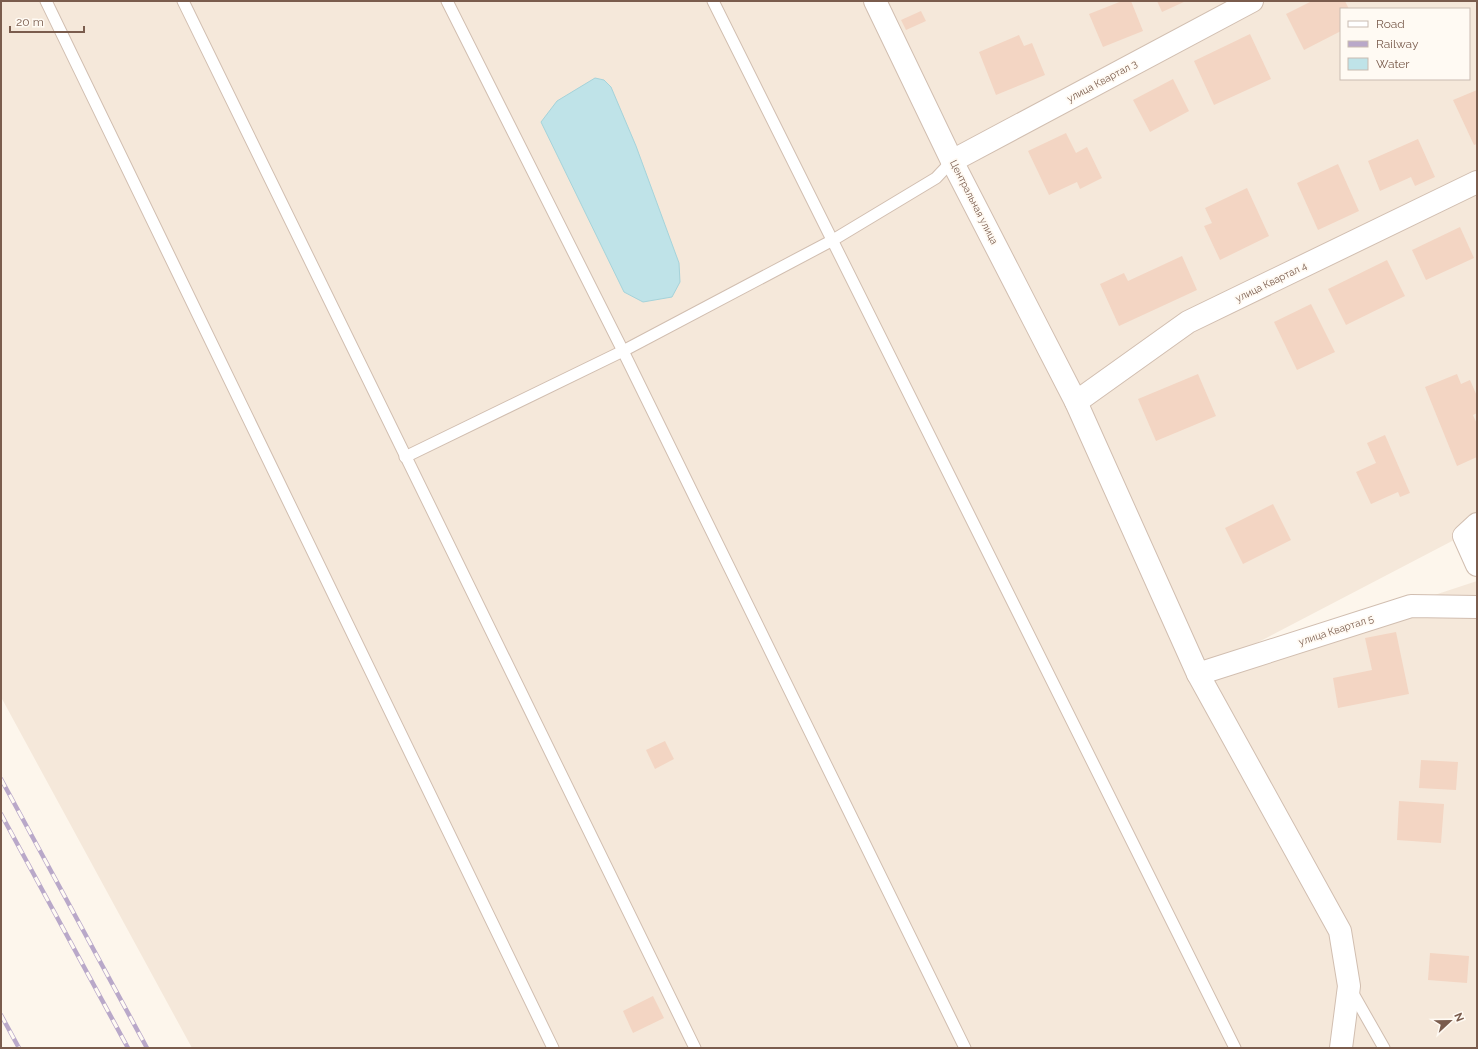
<svg xmlns="http://www.w3.org/2000/svg" width="1478" height="1049" viewBox="0 0 1478 1049" font-family="Raleway,sans-serif">
<rect width="100%" height="100%" fill="#fdf6ec"/>
<path fill="#f5e8da" fill-rule="evenodd" d="M1,1H1477V528L1201,672L1477,581V1048H192L1,697ZM1341,9H1469V79H1341Z"/>
<path fill="#bfe3e8" stroke="#a5d3da" d="M595,78L604,80L611,87L636,146L679,263L680,282L672,297L643,302L624,292L541,122L557,101Z"/>
<g fill="#f3d5c3">
<path d="M1122,1H1131L1143,31L1103,47L1089,14Z"/>
<path d="M1157,1H1186L1162,12Z"/>
<path d="M1312,1H1345L1349,9H1341V31L1304,50L1286,14Z"/>
<path d="M921,11L926,21L906,30L901,20Z"/>
<path d="M1250,34L1271,79L1214,105L1194,61Z"/>
<path d="M1019,35L1024,46L1032,43L1045,75L996,95L979,52Z"/>
<path d="M1173,79L1189,111L1150,132L1133,100Z"/>
<path d="M1477,90V144L1474,145L1453,100Z"/>
<path d="M1066,133L1076,153L1087,147L1102,178L1080,189L1077,182L1049,195L1028,151Z"/>
<path d="M1418,139L1435,177L1415,186L1411,177L1380,191L1368,161Z"/>
<path d="M1338,164L1359,211L1318,230L1297,183Z"/>
<path d="M1247,188L1269,236L1220,260L1204,226L1212,223L1205,208Z"/>
<path d="M1460,227L1474,258L1426,280L1412,250Z"/>
<path d="M1182,256L1197,290L1119,326L1100,284L1124,273L1128,281Z"/>
<path d="M1387,260L1405,296L1346,325L1328,289Z"/>
<path d="M1311,304L1335,352L1297,370L1274,322Z"/>
<path d="M1198,374L1216,416L1156,441L1138,399Z"/>
<path d="M1457,374L1461,384L1470,380L1477,396V413L1473,415L1477,424V457L1457,466L1425,387Z"/>
<path d="M1385,435L1410,493L1400,497L1398,492L1371,504L1356,472L1376,463L1367,443Z"/>
<path d="M1273,504L1291,540L1243,564L1225,528Z"/>
<path d="M1396,632L1409,694L1338,708L1333,678L1372,670L1365,638Z"/>
<path d="M665,741L674,759L655,769L646,750Z"/>
<path d="M1421,760L1458,762L1456,790L1419,788Z"/>
<path d="M1399,801L1444,804L1441,843L1397,840Z"/>
<path d="M1430,953L1469,956L1467,983L1428,980Z"/>
<path d="M653,996L664,1018L633,1033L623,1011Z"/>
</g>
<g fill="none" stroke-linecap="round" stroke-linejoin="round">
<g stroke="#d1beb0" stroke-width="13">
<g id="lane">
<path d="M46,1L553,1048"/>
<path d="M183,1L695,1048"/>
<path d="M447,1L623,351L965,1048"/>
<path d="M713,1L1235,1048"/>
<path d="M405,457L623,351L833,240L936,178L952,161"/>
<path d="M1351,990L1384,1048"/>
</g>
</g>
<g stroke="#d1beb0" stroke-width="24">
<g id="street">
<path d="M875,1L952,161L1076,402L1198,674L1340,931L1349,986L1341,1048"/>
<path d="M952,161L1252,1"/>
<path d="M1076,402L1188,322L1477,182"/>
<path d="M1477,524L1464,536L1477,565"/>
<path d="M1198,674L1411,606L1477,607"/>
</g>
</g>
<use href="#lane" stroke="#fff" stroke-width="11"/>
<use href="#street" stroke="#fff" stroke-width="22"/>
<g stroke="#b9a8c9" stroke-width="4.5">
<g id="rail">
<path d="M1,779L147,1048"/>
<path d="M1,814L128,1048"/>
<path d="M1,1015L19,1048"/>
</g>
</g>
<use href="#rail" stroke="#fffaf3" stroke-width="3" stroke-dasharray="9" stroke-linecap="butt"/>
</g>
<g text-anchor="middle" dominant-baseline="central" stroke-width="3.5" stroke-linejoin="round" paint-order="stroke">
<g font-size="10" fill="#7a5c4d" stroke="#fffaf3">
<text transform="translate(1102 81) rotate(-28)">улица Квартал 3</text>
<text transform="translate(974 202) rotate(63)">Центральная улица</text>
<text transform="translate(1271 282) rotate(-26)">улица Квартал 4</text>
<text transform="translate(1336 630) rotate(-18)">улица Квартал 5</text>
</g>
</g>
<rect width="1478" height="1049" fill="none" stroke="#7a5c4d" stroke-width="4"/>
<rect x="1340" y="8" width="130" height="72" fill="#fffaf3" stroke="#cabbb1"/>
<rect x="1348" y="21" width="20" height="6" fill="#ffffff" stroke="#cabbb1"/>
<text x="1376" y="28" font-size="12" fill="#7a5c4d">Road</text>
<rect x="1348" y="41" width="20" height="6" fill="#b9a8c9" stroke="#cabbb1"/>
<text x="1376" y="48" font-size="12" fill="#7a5c4d">Railway</text>
<rect x="1348" y="58" width="20" height="12" fill="#bfe3e8" stroke="#cabbb1"/>
<text x="1376" y="68" font-size="12" fill="#7a5c4d">Water</text>
<g transform="translate(1450 1021) rotate(68)" stroke="#fffaf3" stroke-width="3" paint-order="stroke">
<path d="M0-3L7 15L0 10L-7 15Z" fill="#7a5c4d"/>
<text y="-6" font-size="11" font-weight="bold" text-anchor="middle" fill="#7a5c4d">N</text>
</g>
<path d="M10 26v6h74v-6" fill="none" stroke="#7a5c4d" stroke-width="2"/>
<text x="16" y="26" font-size="12" fill="#7a5c4d" stroke="#fffaf3" stroke-width="3" paint-order="stroke">20 m</text>
</svg>
